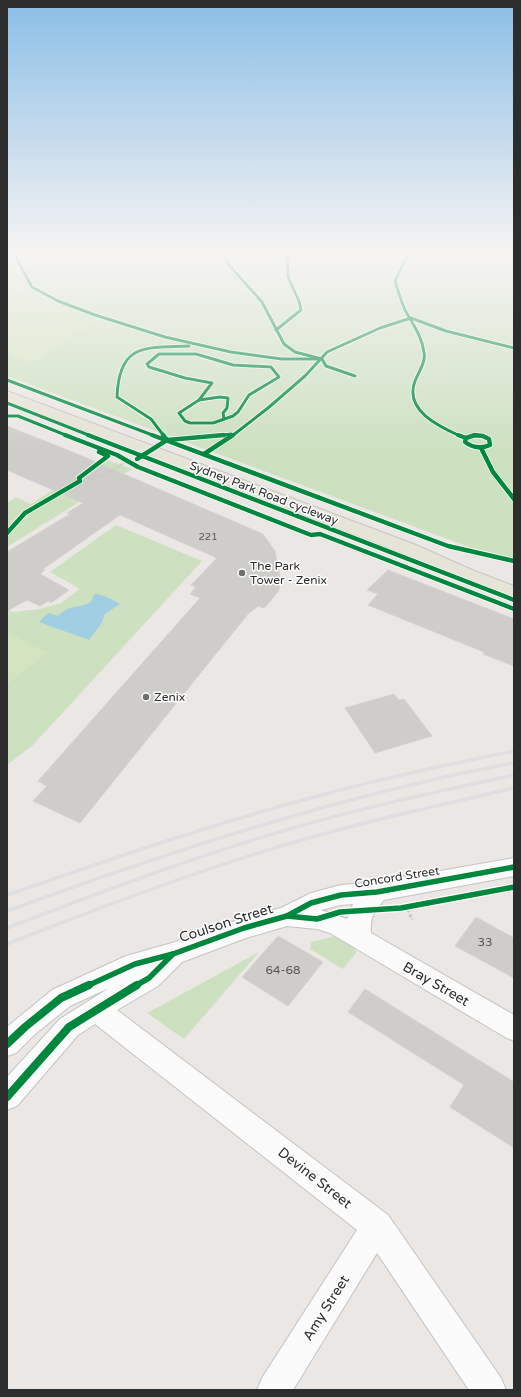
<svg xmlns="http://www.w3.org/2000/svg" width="521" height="1397" viewBox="0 0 521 1397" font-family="'Varela Round',sans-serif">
<rect width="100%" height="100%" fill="#eae7e4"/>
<g fill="#cde1c1">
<path d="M7,254H514V558L472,548L7,376Z"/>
<path d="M102,458L132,469L7,547V503L16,497L31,504Z"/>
<path d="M116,525L202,561L33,745L7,765V609L13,612L40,609L61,603L80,589L50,572Z"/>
<path d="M336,936L355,946L356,953L343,969L310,949L311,942Z"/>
<path d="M259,952L184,1039L147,1013Z"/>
</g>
<g fill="#d5e4c0">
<path d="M7,294L24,300L46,301L96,322L90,324L73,335L64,345L51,349L45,354L44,358C25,366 24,362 7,351Z"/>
<path d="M7,632L47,653L7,684Z"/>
</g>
<path fill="#a1cee2" d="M96,594C101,594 116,601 120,604L105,614L101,624L89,640L39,622L48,613L58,616C71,603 81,609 92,601L93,596Z"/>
<g fill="#cfcdca" stroke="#d5d3d0">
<path d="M7,426L75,453L263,534L275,551L280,577L279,590L273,598L264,608L258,606L248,614L80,823L33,801L47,786L38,781L200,598L190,594L196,587L191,585L217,558L120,515L43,569L45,570L40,574L69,590L51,603L48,601L40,606L27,600L7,611V552L70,514L67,513L83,503L7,470Z"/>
<path d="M388,570L514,619V666L483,654L484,652L368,605L378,594L367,590Z"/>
<path d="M394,694L399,700L404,699L432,736L375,753L345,708Z"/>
<path d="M476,917L514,938V978L455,946Z"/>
<path d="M278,936L323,962L288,1006L242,977Z"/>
<path d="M365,989L514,1082V1148L450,1107L464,1085L348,1012Z"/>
</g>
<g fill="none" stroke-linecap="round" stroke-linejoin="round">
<g stroke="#c4c4c4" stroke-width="2">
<path id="minor" d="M514,858V876L384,900C374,912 370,916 371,933L514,1015V1041L505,1037L330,933L317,929L287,926L246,938L182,962L158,986L117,1010L388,1215L501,1378L506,1390H469L377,1253L293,1390H257L262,1378L357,1230L95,1024L78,1035L17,1106L7,1110V1077L60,1019L109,988L70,1006L34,1035L16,1053L7,1056V1027L52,990L126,956L172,943L244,918L281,908L311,893L341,885L377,882ZM353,904L347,919L321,910L341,905Z"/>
</g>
<g stroke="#c6c4c3" stroke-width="2">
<path id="primary" d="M7,391L416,545L472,570L514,586V599L458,578L402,553L7,401Z"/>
</g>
<path stroke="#c8c8c8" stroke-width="1.5" stroke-dasharray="2 1.5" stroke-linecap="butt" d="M13,295L21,292"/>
<path stroke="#c8c8c8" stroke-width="2" stroke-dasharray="2.5 1.5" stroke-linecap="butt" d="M80,481L108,473L127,461"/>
<path stroke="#c8c8c8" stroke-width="3" stroke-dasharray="3.5 2" stroke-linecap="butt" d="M408,909L412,920"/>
<use href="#minor" fill="#fcfbfb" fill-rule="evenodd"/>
<use href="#primary" fill="#e6e3d7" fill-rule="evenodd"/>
<g stroke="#dfdee0" stroke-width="3.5">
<path d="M7,895C111,859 215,823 322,795C385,778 449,764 514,751"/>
<path d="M7,911C172,851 341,795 514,763"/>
<path d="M7,928C101,892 196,856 293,828C366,807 440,791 514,775"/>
<path d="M7,944C93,910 180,877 268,850C349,825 432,807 514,788"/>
</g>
<g stroke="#fff" stroke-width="4.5">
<g id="cycleway-far3">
<path d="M14,254L32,287L58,301L95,315L165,337L231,352L282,359H322"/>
<path d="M223,254L229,265L262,302L284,344L295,352L322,359L326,366L355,376"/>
<path d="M408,254L395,281C398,291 401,301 405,310C412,323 422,336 424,352C426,362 419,371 415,381C404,410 438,426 460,436"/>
<path d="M276,330L301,310L299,301L288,277L287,254"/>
<path d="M159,354H196L233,365L271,367L279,377L249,395L238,412L233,416L213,423H190L185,421L179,413L199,400L212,383L185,378L149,367L147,364Z"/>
<path d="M7,380L155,436"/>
<path d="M199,400L220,397L228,398L227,408L223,413L224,419"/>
<path d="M7,403L91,436"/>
<path d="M7,416H18L68,436"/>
<path d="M164,436L151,419L117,397C119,342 146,348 189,346"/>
<path d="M214,436L231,434"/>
<path d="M232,436L268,408L305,376L327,352L380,328L411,318L446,331L514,348"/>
<path d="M473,436H480"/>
</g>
</g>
<g stroke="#fff" stroke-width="6">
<g id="cycleway-far2">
<path d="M65,435L117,455L138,467L311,535L320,534L514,609"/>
<path d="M88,435L514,600"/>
<path d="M152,435L448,546L514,561"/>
<path d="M163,435L167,440"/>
<path d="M458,435L466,438"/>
<path d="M475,435L483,436L489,439L490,445C481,449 473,448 465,442L466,438Z"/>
<path d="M481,448L493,472L514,499"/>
<path d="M204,454L233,435"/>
<path d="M137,459L167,440L224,435"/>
<path d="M7,533L25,513L80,481L79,478L108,456L99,452"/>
</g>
</g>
<g stroke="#fff" stroke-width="8">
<g id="cycleway-far1">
<path d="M287,916L317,919L340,912L401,908L514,887"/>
<path d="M87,986L135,964L173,954L244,928L287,916L311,903L341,895L377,892L514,867"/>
<path d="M135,986L149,978L173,954"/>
</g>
</g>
<g stroke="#fff" stroke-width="10">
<g id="cycleway">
<path d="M7,1044L25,1027L61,998L89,985"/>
<path d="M7,1097L69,1027L137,985"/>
</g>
</g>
<use href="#cycleway-far3" stroke="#00873e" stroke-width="3"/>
<use href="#cycleway-far2" stroke="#00873e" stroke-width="4.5"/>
<use href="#cycleway-far1" stroke="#00873e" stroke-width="5.5"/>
<use href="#cycleway" stroke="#00873e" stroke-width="8"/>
</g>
<linearGradient id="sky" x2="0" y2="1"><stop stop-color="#8bbee6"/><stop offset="0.56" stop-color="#f6f4f3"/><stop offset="1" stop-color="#f6f4f3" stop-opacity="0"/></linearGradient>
<rect width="521" height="450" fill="url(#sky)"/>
<g fill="#6f6e6d" stroke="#fff" stroke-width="1.5">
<circle cx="242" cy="573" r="4"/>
<circle cx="146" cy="697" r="4"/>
</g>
<g text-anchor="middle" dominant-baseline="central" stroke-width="3" stroke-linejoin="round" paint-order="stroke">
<g font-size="10" fill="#575756">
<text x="208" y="537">221</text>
</g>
<g font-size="12" fill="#2d2d2d" stroke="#fff">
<text transform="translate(264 493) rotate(21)">Sydney Park Road cycleway</text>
<text transform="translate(397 877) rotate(-9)">Concord Street</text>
</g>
<g font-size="12" fill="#2d2d2d" stroke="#fff" text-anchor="start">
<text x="250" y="566">The Park<tspan x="250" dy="14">Tower - Zenix</tspan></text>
<text x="154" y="697">Zenix</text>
</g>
<g font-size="12" fill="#575756">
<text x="485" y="942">33</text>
<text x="283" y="970">64-68</text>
</g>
<g font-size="14" fill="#2d2d2d" stroke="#fff">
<text transform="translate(226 923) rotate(-18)">Coulson Street</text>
<text transform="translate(436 984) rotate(30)">Bray Street</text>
<text transform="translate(315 1178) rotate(38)">Devine Street</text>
<text transform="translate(326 1308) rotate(-58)">Amy Street</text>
</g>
</g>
<rect width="521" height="1397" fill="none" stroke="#2d2d2d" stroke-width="16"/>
</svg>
